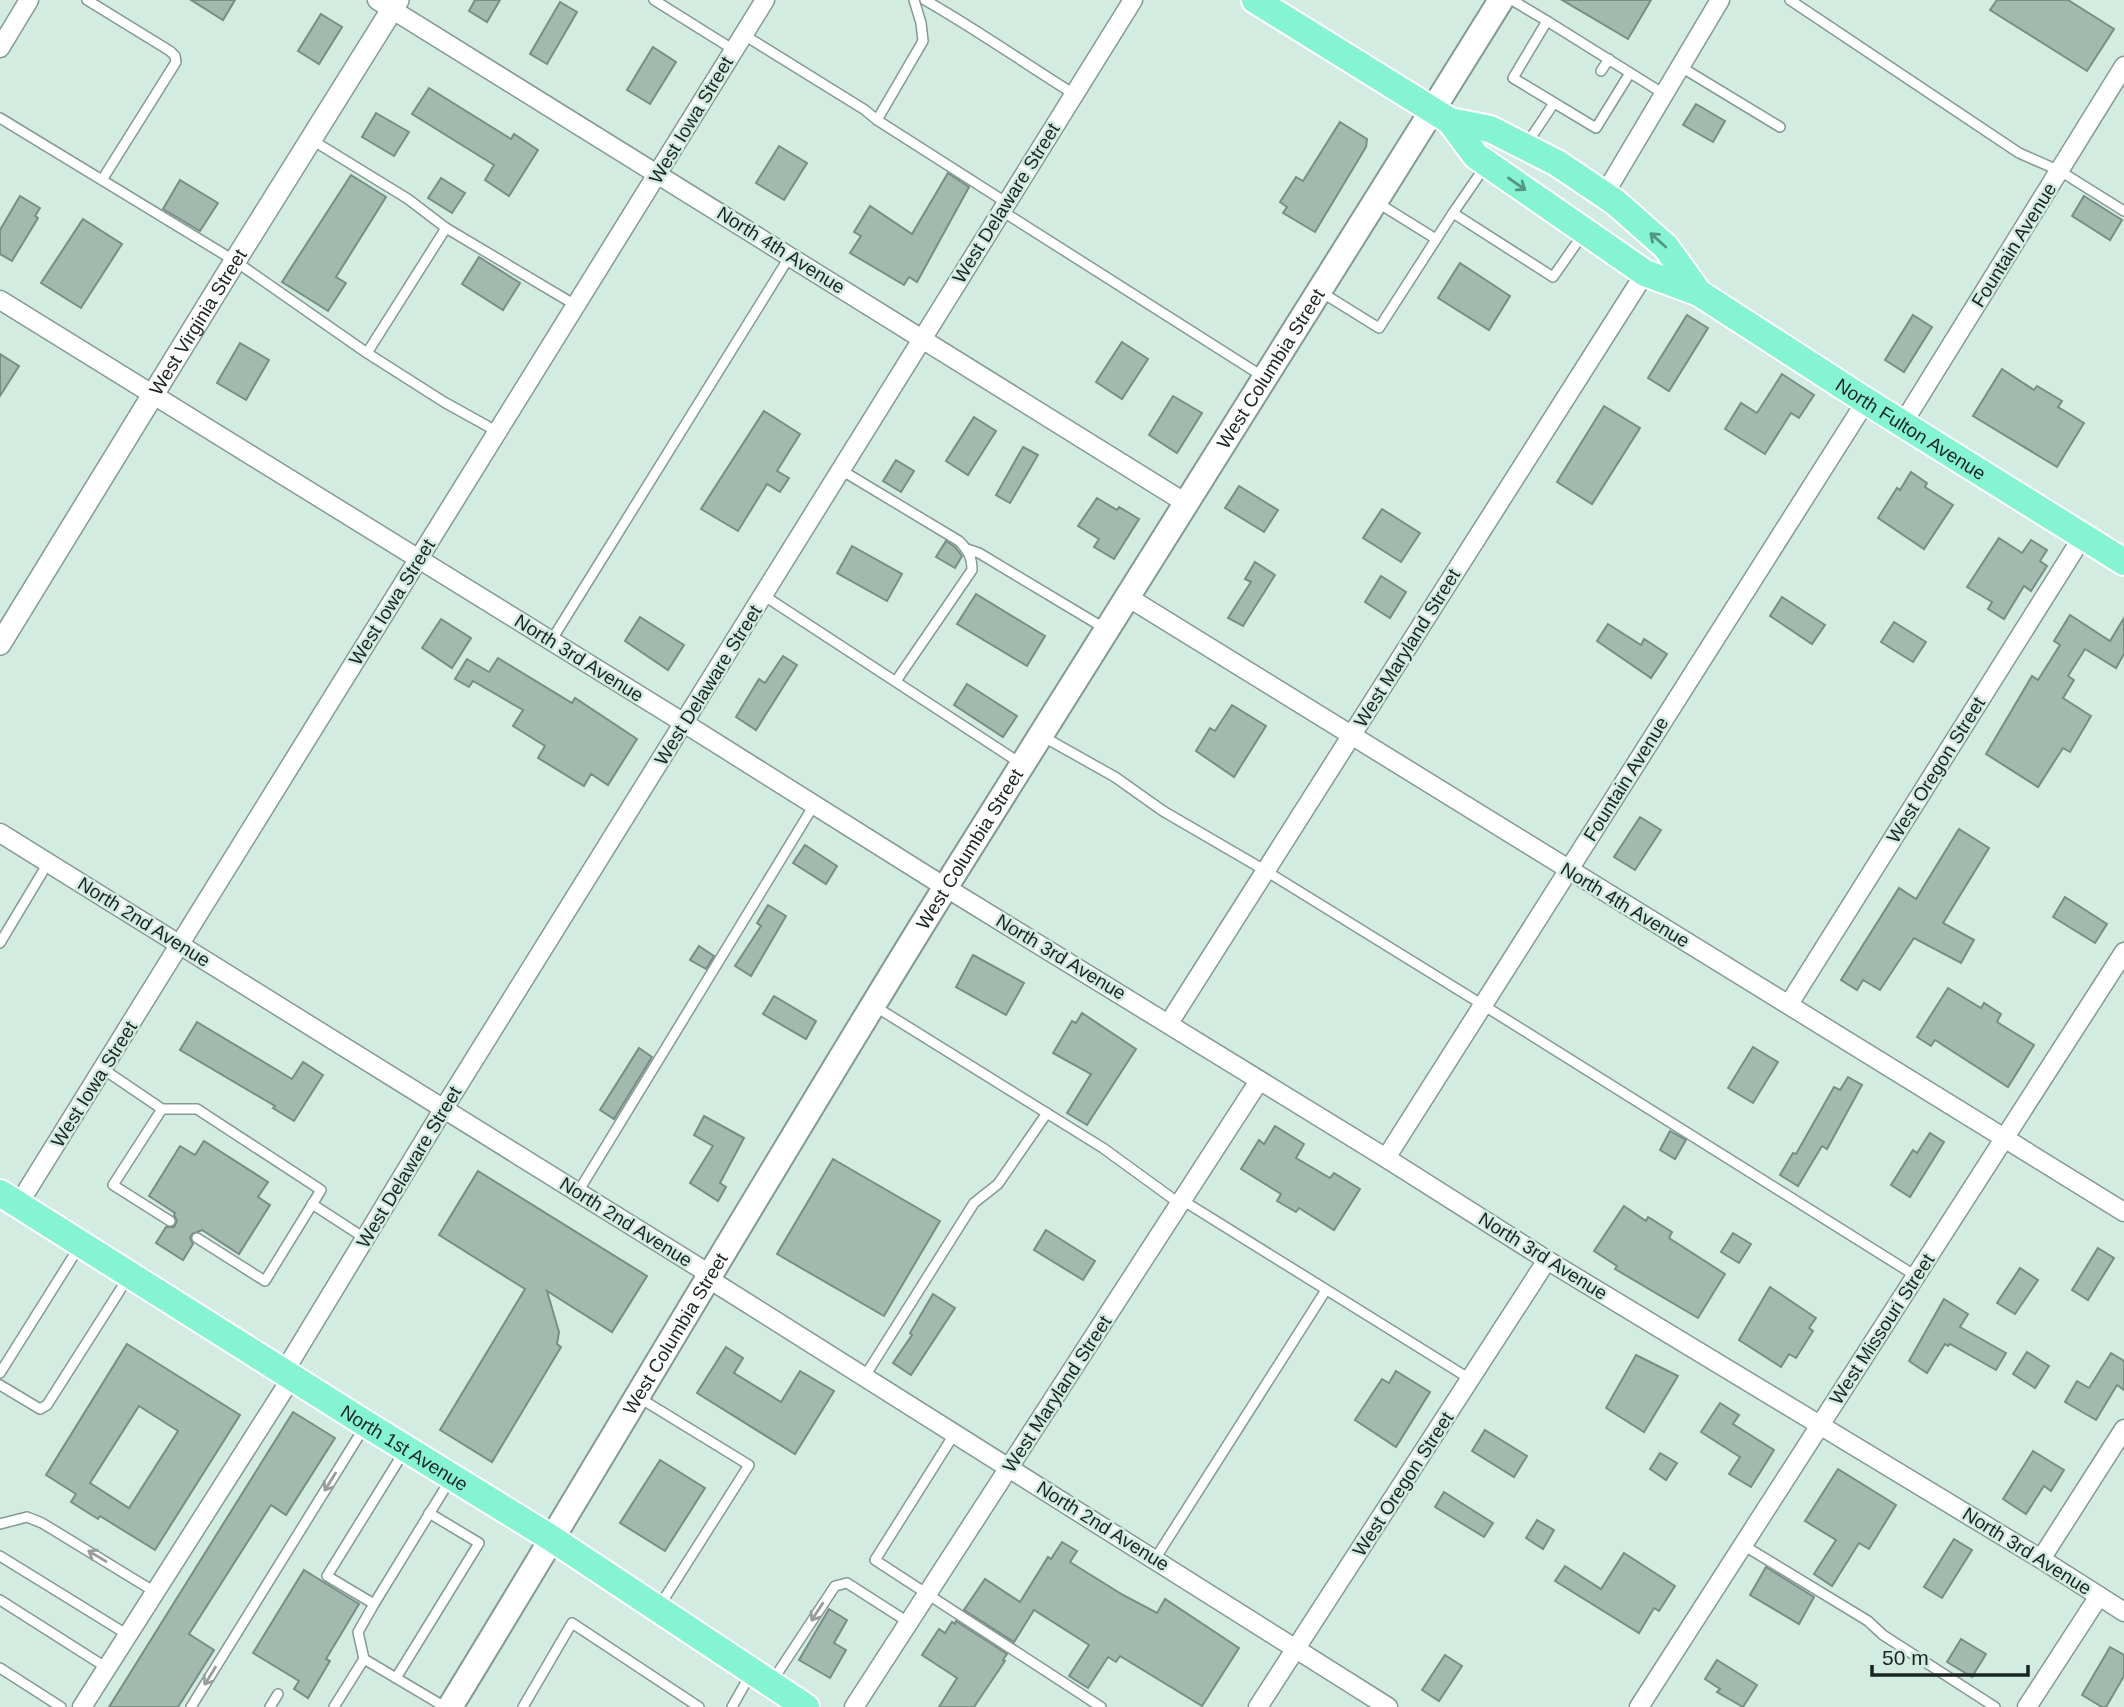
<svg xmlns="http://www.w3.org/2000/svg" width="2124" height="1707" viewBox="0 0 2124 1707" font-family="Helvetica,sans-serif">
<rect width="100%" height="100%" fill="#d3ece1"/>
<g fill="#a1b9af" stroke="#778e84" stroke-width="2" fill-rule="evenodd">
<path d="M191,0H235L223,20Z"/>
<path d="M475,0H500L487,22L469,11Z"/>
<path d="M1562,0H1651L1628,39Z"/>
<path d="M1997,0H2068L2114,29L2087,71L1990,10Z"/>
<path d="M560,2L577,12L547,64L530,54Z"/>
<path d="M321,14L342,27L319,64L298,51Z"/>
<path d="M653,47L676,62L650,104L627,90Z"/>
<path d="M429,88L511,139L514,134L538,150L509,196L485,180L494,165L412,114Z"/>
<path d="M1696,104L1725,121L1713,142L1683,125Z"/>
<path d="M376,113L409,132L394,156L362,137Z"/>
<path d="M1340,122L1367,139L1366,147L1315,232L1283,213L1287,207L1280,202L1296,177L1303,181Z"/>
<path d="M779,146L807,163L784,200L756,183Z"/>
<path d="M948,173L969,187L917,282L909,277L904,285L850,253L861,236L854,232L870,206L912,234Z"/>
<path d="M351,175L386,197L336,277L346,283L328,311L282,282Z"/>
<path d="M441,178L465,193L452,213L428,198Z"/>
<path d="M180,180L218,203L200,231L163,209Z"/>
<path d="M20,196L40,208L35,216L38,218L12,261L0,254V230Z"/>
<path d="M2084,196L2122,220L2110,240L2072,216Z"/>
<path d="M83,219L122,244L81,308L41,283Z"/>
<path d="M479,257L520,283L503,310L462,284Z"/>
<path d="M1460,263L1510,296L1489,330L1438,298Z"/>
<path d="M1687,315L1708,328L1669,391L1648,378Z"/>
<path d="M1913,315L1932,327L1904,372L1885,360Z"/>
<path d="M1122,342L1148,359L1122,399L1096,382Z"/>
<path d="M240,343L269,360L246,400L217,383Z"/>
<path d="M0,354L19,366L0,396Z"/>
<path d="M2002,369L2034,390L2037,386L2062,401L2058,407L2084,423L2057,467L1973,416Z"/>
<path d="M1782,374L1814,395L1799,418L1791,413L1765,454L1725,429L1741,403L1757,413Z"/>
<path d="M1173,396L1202,413L1177,453L1149,435Z"/>
<path d="M1604,406L1640,428L1592,504L1557,482Z"/>
<path d="M764,411L800,434L777,471L789,478L780,492L767,484L738,531L701,509Z"/>
<path d="M974,417L996,431L968,475L946,461Z"/>
<path d="M1023,447L1038,455L1010,503L996,495Z"/>
<path d="M896,460L914,471L901,492L883,481Z"/>
<path d="M1911,472L1927,483L1925,487L1953,505L1924,549L1878,518L1897,488L1900,490Z"/>
<path d="M1239,486L1278,510L1264,532L1225,508Z"/>
<path d="M1097,498L1117,510L1119,507L1139,519L1114,559L1094,547L1099,539L1078,526Z"/>
<path d="M1382,509L1420,533L1401,562L1363,538Z"/>
<path d="M1999,538L2022,553L2031,540L2047,550L2040,561L2047,566L2031,591L2024,586L2004,619L1988,609L1992,602L1967,587Z"/>
<path d="M946,541L955,547L962,556L955,568L936,557Z"/>
<path d="M852,546L902,574L887,601L837,573Z"/>
<path d="M1255,562L1275,575L1243,626L1228,618L1251,582L1245,579Z"/>
<path d="M1381,576L1406,592L1390,618L1365,602Z"/>
<path d="M976,594L1045,636L1027,666L957,624Z"/>
<path d="M1782,597L1825,625L1812,644L1770,616Z"/>
<path d="M2070,615L2110,641L2124,618V654L2116,668L2085,649L2068,676L2074,680L2063,698L2091,716L2070,752L2063,748L2038,787L1986,754L2032,676L2038,680L2060,645L2054,641Z"/>
<path d="M640,617L684,645L668,670L625,641Z"/>
<path d="M441,619L471,638L452,668L422,648Z"/>
<path d="M1894,622L1926,642L1913,662L1881,642Z"/>
<path d="M1608,624L1641,645L1644,639L1667,654L1651,678L1597,641Z"/>
<path d="M783,656L797,665L756,730L736,717L759,679L765,683Z"/>
<path d="M498,658L572,703L575,698L637,739L608,785L591,774L584,786L538,758L545,746L513,726L523,710L473,681L469,687L455,679L467,659L489,672Z"/>
<path d="M967,684L1017,716L1003,737L954,705Z"/>
<path d="M1232,705L1266,726L1234,777L1196,751L1210,728L1215,731Z"/>
<path d="M1640,817L1661,830L1635,870L1614,857Z"/>
<path d="M1959,829L1989,848L1943,923L1974,940L1961,963L1914,938L1880,990L1863,980L1857,990L1841,980L1899,888L1916,899Z"/>
<path d="M805,845L837,866L826,884L793,863Z"/>
<path d="M2065,897L2107,924L2095,943L2053,917Z"/>
<path d="M768,905L786,916L751,976L735,966L761,926L757,923Z"/>
<path d="M699,946L714,956L706,969L690,960Z"/>
<path d="M973,955L1024,983L1006,1015L956,987Z"/>
<path d="M1948,988L1981,1008L1984,1003L2001,1014L1997,1022L2034,1045L2008,1087L1935,1040L1931,1046L1917,1037Z"/>
<path d="M774,996L816,1021L806,1039L763,1014Z"/>
<path d="M1082,1013L1136,1049L1087,1125L1067,1113L1091,1074L1053,1053L1072,1021L1076,1023Z"/>
<path d="M197,1022L292,1079L303,1062L323,1075L294,1121L273,1108L275,1106L180,1050Z"/>
<path d="M1753,1047L1778,1062L1753,1103L1728,1088Z"/>
<path d="M639,1048L652,1057L614,1119L600,1110Z"/>
<path d="M1848,1077L1862,1085L1827,1149L1822,1146L1798,1186L1780,1175L1793,1153L1796,1154L1834,1087L1840,1090Z"/>
<path d="M704,1116L744,1138L720,1183L726,1187L718,1201L690,1183L713,1146L694,1135Z"/>
<path d="M1275,1126L1304,1144L1296,1158L1330,1178L1334,1173L1360,1189L1334,1230L1299,1208L1296,1212L1277,1201L1281,1194L1241,1169L1259,1140L1264,1144Z"/>
<path d="M1670,1131L1686,1140L1675,1159L1660,1150Z"/>
<path d="M1930,1133L1944,1142L1910,1197L1891,1185L1913,1150L1917,1153Z"/>
<path d="M204,1141L268,1182L258,1197L270,1205L239,1254L202,1230L192,1234L190,1238L193,1244L183,1260L156,1243L166,1227H174L177,1221L174,1215L175,1213L149,1196L180,1146L195,1155Z"/>
<path d="M833,1159L940,1221L884,1316L777,1254Z"/>
<path d="M478,1171L647,1276L612,1332L547,1291L559,1332L557,1344L561,1347L492,1462L440,1430L525,1289L439,1235Z"/>
<path d="M1624,1206L1646,1221L1648,1217L1672,1232L1669,1238L1725,1274L1698,1318L1615,1269L1617,1266L1594,1251Z"/>
<path d="M1046,1230L1095,1261L1083,1280L1034,1250Z"/>
<path d="M1733,1233L1751,1244L1739,1263L1721,1252Z"/>
<path d="M2098,1248L2114,1258L2088,1300L2072,1290Z"/>
<path d="M2020,1268L2038,1280L2015,1314L1997,1303Z"/>
<path d="M1770,1287L1816,1318L1809,1328L1813,1331L1796,1358L1789,1354L1781,1367L1739,1340Z"/>
<path d="M933,1294L955,1308L911,1375L893,1363L912,1335L910,1333Z"/>
<path d="M1944,1299L1968,1314L1960,1327L2006,1353L1996,1370L1950,1344L1948,1346L1945,1344L1927,1373L1909,1361Z"/>
<path d="M127,1344L240,1415L155,1550L100,1516L98,1519L71,1502L76,1494L46,1475ZM139,1406L178,1431L129,1508L90,1483Z"/>
<path d="M726,1347L743,1358L734,1373L781,1402L800,1371L834,1391L795,1454L697,1393Z"/>
<path d="M2027,1352L2049,1366L2035,1388L2013,1374Z"/>
<path d="M2111,1353L2124,1361V1390L2117,1385L2096,1420L2065,1402L2077,1381L2089,1388Z"/>
<path d="M1636,1355L1678,1376L1644,1432L1606,1408Z"/>
<path d="M1396,1371L1430,1392L1396,1447L1355,1420L1382,1379L1389,1383Z"/>
<path d="M1720,1403L1739,1415L1733,1424L1774,1450L1751,1487L1729,1474L1740,1457L1701,1432Z"/>
<path d="M293,1412L335,1438L286,1515L271,1505L189,1634L214,1650L178,1707H109Z"/>
<path d="M1485,1430L1527,1456L1514,1477L1472,1451Z"/>
<path d="M2033,1451L2064,1470L2051,1491L2044,1486L2026,1514L2003,1499Z"/>
<path d="M1660,1453L1677,1463L1666,1480L1650,1469Z"/>
<path d="M660,1460L705,1488L665,1551L620,1523Z"/>
<path d="M1838,1469L1896,1505L1869,1549L1859,1543L1832,1586L1814,1574L1836,1540L1805,1521Z"/>
<path d="M1444,1492L1493,1523L1484,1537L1435,1507Z"/>
<path d="M1537,1520L1554,1530L1543,1549L1526,1538Z"/>
<path d="M1954,1539L1972,1550L1942,1598L1924,1587Z"/>
<path d="M1062,1542L1077,1551L1070,1562L1123,1595L1157,1613L1165,1599L1239,1648L1202,1706L1120,1656L1116,1662L1108,1657L1088,1688L1069,1676L1089,1645L1034,1610L1014,1642L964,1610L985,1579L1020,1602L1048,1557L1051,1559Z"/>
<path d="M1624,1553L1675,1586L1659,1611L1654,1608L1639,1633L1555,1581L1565,1566L1601,1589Z"/>
<path d="M1766,1567L1814,1597L1799,1624L1750,1595Z"/>
<path d="M304,1570L359,1604L326,1659L330,1661L308,1698L294,1689L299,1681L253,1653Z"/>
<path d="M829,1609L847,1620L834,1643L846,1650L830,1678L799,1660Z"/>
<path d="M956,1621L1007,1654L1003,1660L1005,1661L974,1707H939L957,1678L922,1655L939,1629L945,1633L952,1622L955,1624Z"/>
<path d="M1961,1639L1986,1654L1972,1677L1947,1662Z"/>
<path d="M2110,1647L2124,1655V1676L2106,1707H2102L2082,1695Z"/>
<path d="M1445,1655L1462,1666L1439,1701L1422,1690Z"/>
<path d="M1717,1660L1757,1685L1743,1707L1717,1692L1720,1689L1705,1679Z"/>
</g>
<g fill="none" stroke-linecap="round" stroke-linejoin="round">
<g stroke="#839b90" stroke-width="12">
<g id="service">
<path d="M87,0L170,51L175,56L176,62L102,180"/>
<path d="M654,0L734,50"/>
<path d="M925,0C976,29 1024,63 1074,94"/>
<path d="M1512,0L1547,21L1513,78L1596,128L1630,73"/>
<path d="M1790,0L2019,153L2060,171L2124,211"/>
<path d="M1547,21L1664,94"/>
<path d="M744,35L865,110L877,120L1007,203"/>
<path d="M1681,67L1780,127"/>
<path d="M1601,71L1609,59"/>
<path d="M0,118L235,261L367,353L444,402L498,432"/>
<path d="M877,120L923,41L921,23L914,0"/>
<path d="M312,140L408,199L446,228L577,306"/>
<path d="M1526,145L1554,103"/>
<path d="M1378,203L1436,239"/>
<path d="M1002,211L1262,376"/>
<path d="M1453,213L1486,165"/>
<path d="M1321,292L1379,328L1453,213L1553,277L1583,234"/>
<path d="M367,353L446,228"/>
<path d="M841,470L959,541C968,550 972,557 972,570L896,681"/>
<path d="M967,549L979,553L1104,628"/>
<path d="M763,595L1020,763"/>
<path d="M551,641L790,256"/>
<path d="M1042,736L1115,777L1163,811L1266,871L1483,1005L1916,1276"/>
<path d="M0,943L48,863"/>
<path d="M876,1007L1103,1148L1180,1204"/>
<path d="M103,1069L162,1109H197L321,1190L265,1281L197,1238"/>
<path d="M162,1109L113,1185L170,1221"/>
<path d="M578,1192L814,805"/>
<path d="M1182,1200L1470,1379"/>
<path d="M312,1204L366,1239"/>
<path d="M0,1373L79,1247"/>
<path d="M865,1376L974,1203L998,1184L1047,1113"/>
<path d="M0,1385L40,1409L47,1405L129,1276"/>
<path d="M638,1397L749,1465L659,1607"/>
<path d="M955,1433L875,1560L1101,1707"/>
<path d="M405,1450L327,1576L374,1604L450,1480"/>
<path d="M0,1524L27,1517L42,1523L155,1592"/>
<path d="M1743,1545L1868,1621L1883,1635L1995,1707"/>
<path d="M0,1556L128,1635"/>
<path d="M1155,1559L1326,1290"/>
<path d="M0,1600L107,1668"/>
<path d="M364,1659L358,1632L374,1604"/>
<path d="M0,1668L61,1707"/>
<path d="M396,1678L479,1543L429,1513"/>
<path d="M771,1683L835,1586L847,1583L908,1622"/>
<path d="M191,1707L365,1426"/>
<path d="M270,1707L278,1694"/>
<path d="M334,1707L364,1659L445,1707"/>
<path d="M523,1707L572,1623L699,1707"/>
<path d="M732,1707L750,1675"/>
</g>
</g>
<g stroke="#839b90" stroke-width="21">
<g id="minor">
<path d="M377,0L1184,502"/>
<path d="M0,48L29,0"/>
<path d="M1604,195L1720,0"/>
<path d="M0,300L684,723L945,887L1386,1158L1547,1260L2041,1559L2124,1612"/>
<path d="M1903,423L2124,66"/>
<path d="M1126,596L2124,1212"/>
<path d="M0,833L703,1270L709,1279L1388,1707"/>
<path d="M1789,1004L2083,536"/>
<path d="M1169,1023L1645,273"/>
<path d="M1386,1158L1866,401"/>
<path d="M18,1205L765,0"/>
<path d="M284,1372L444,1108L1133,0"/>
<path d="M2041,1559L2124,1429"/>
<path d="M82,1707L292,1377"/>
<path d="M854,1707L1259,1081"/>
<path d="M1258,1707L1547,1260"/>
<path d="M1639,1707L2124,952"/>
<path d="M2027,1707L2099,1596"/>
</g>
</g>
<g stroke="#839b90" stroke-width="24">
<g id="tertiary">
<path id="s1" d="M0,644L235,261L398,0"/>
</g>
</g>
<g stroke="#839b90" stroke-width="28">
<g id="secondary">
<path id="s2" d="M450,1707C616,1435 777,1159 945,888C1128,591 1317,297 1501,0"/>
</g>
</g>
<g stroke="#fff" stroke-width="30">
<g id="primary">
<path id="s3" d="M1255,0L1450,121L1476,156L1645,273L1699,293L1866,401L2124,562"/>
<path d="M1450,121L1490,129L1557,163L1615,202L1666,247L1699,293"/>
<path id="s4" d="M0,1193L366,1424L551,1538L806,1707"/>
</g>
</g>
<use href="#service" stroke="#fff" stroke-width="9"/>
<use href="#minor" stroke="#fff" stroke-width="18"/>
<use href="#tertiary" stroke="#fff" stroke-width="21"/>
<use href="#secondary" stroke="#fff" stroke-width="24"/>
<use href="#primary" stroke="#85f4d3" stroke-width="26"/>
</g>
<defs><path id="oneway-shaft" d="M-6 0H5M1.5-3L5.5 0L1.5 3" fill="none" stroke-width="1.6" stroke-linecap="round" stroke-linejoin="round" transform="scale(1.75)"/></defs>
<g stroke="#559682">
<use href="#oneway-shaft" transform="translate(1517 184) rotate(35)"/>
<use href="#oneway-shaft" transform="translate(1658 240) rotate(-138)"/>
</g>
<g stroke="#989c9b">
<use href="#oneway-shaft" transform="translate(330 1482) rotate(122)"/>
<use href="#oneway-shaft" transform="translate(97 1556) rotate(-149)"/>
<use href="#oneway-shaft" transform="translate(817 1612) rotate(123)"/>
<use href="#oneway-shaft" transform="translate(210 1676) rotate(122)"/>
</g>
<g text-anchor="middle" dominant-baseline="central" stroke-width="5" stroke-linejoin="round" paint-order="stroke">
<g font-size="19" fill="#1b2420" stroke="#d3ece1">
<text transform="translate(691 120) rotate(-59)">West Iowa Street</text>
<text transform="translate(1006 203) rotate(-58)">West Delaware Street</text>
<text transform="translate(2014 245) rotate(-58)">Fountain Avenue</text>
<text transform="translate(781 250) rotate(32)">North 4th Avenue</text>
<text stroke="none"><textPath href="#s1" startOffset="378">West Virginia Street</textPath></text>
<text stroke="none"><textPath href="#s2" startOffset="1570">West Columbia Street</textPath></text>
<text stroke="none"><textPath href="#s3" startOffset="788">North Fulton Avenue</textPath></text>
<text transform="translate(392 602) rotate(-58)">West Iowa Street</text>
<text transform="translate(1407 648) rotate(-58)">West Maryland Street</text>
<text transform="translate(579 658) rotate(32)">North 3rd Avenue</text>
<text transform="translate(708 685) rotate(-58)">West Delaware Street</text>
<text transform="translate(1936 770) rotate(-58)">West Oregon Street</text>
<text transform="translate(1626 779) rotate(-58)">Fountain Avenue</text>
<text stroke="none"><textPath href="#s2" startOffset="1003">West Columbia Street</textPath></text>
<text transform="translate(1625 905) rotate(31)">North 4th Avenue</text>
<text transform="translate(144 922) rotate(32)">North 2nd Avenue</text>
<text transform="translate(1061 957) rotate(31)">North 3rd Avenue</text>
<text transform="translate(94 1084) rotate(-58)">West Iowa Street</text>
<text transform="translate(409 1167) rotate(-59)">West Delaware Street</text>
<text transform="translate(626 1222) rotate(32)">North 2nd Avenue</text>
<text transform="translate(1543 1256) rotate(32)">North 3rd Avenue</text>
<text transform="translate(1882 1329) rotate(-57)">West Missouri Street</text>
<text stroke="none"><textPath href="#s2" startOffset="436">West Columbia Street</textPath></text>
<text transform="translate(1057 1394) rotate(-57)">West Maryland Street</text>
<text stroke="none"><textPath href="#s4" startOffset="478">North 1st Avenue</textPath></text>
<text transform="translate(1403 1484) rotate(-57)">West Oregon Street</text>
<text transform="translate(1103 1526) rotate(32)">North 2nd Avenue</text>
<text transform="translate(2027 1551) rotate(32)">North 3rd Avenue</text>
</g>
</g>
<path d="M1872 1665v10h156v-10" fill="none" stroke="#1b2420" stroke-width="3.5"/>
<text x="1882" y="1665" font-size="21" fill="#1b2420" stroke="#d3ece1" stroke-width="5" paint-order="stroke">50 m</text>
</svg>
